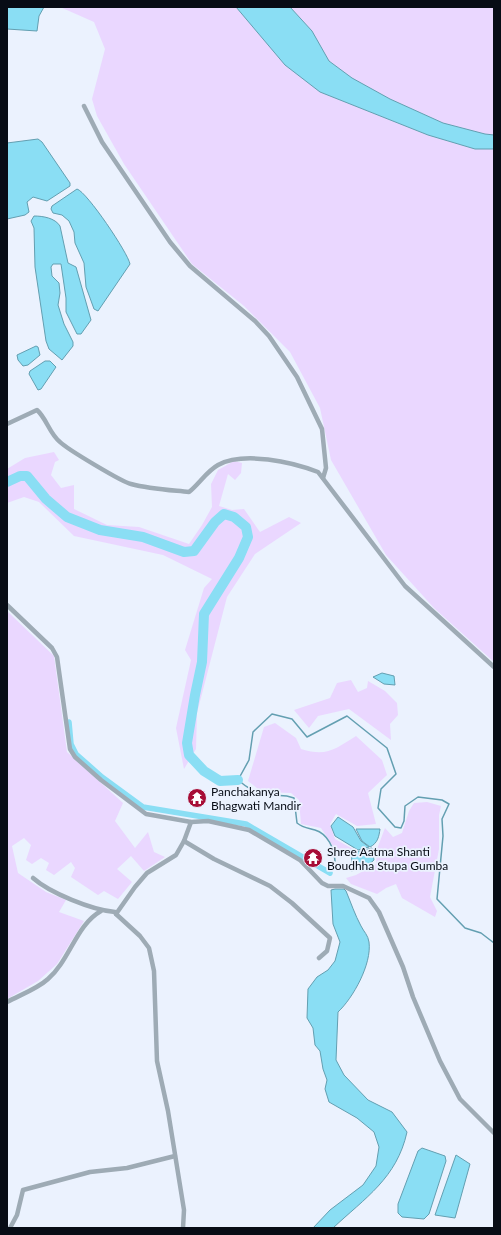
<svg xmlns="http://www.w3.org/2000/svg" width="501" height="1235" viewBox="0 0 501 1235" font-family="Lato,sans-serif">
<rect width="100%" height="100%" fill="#ebf2fe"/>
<g fill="#ead7ff">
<path d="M60,7H236L266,42L320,92L428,135L475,149H494V662L434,608L386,555L331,460L320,408L290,352L244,306L192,264L124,164L97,116L92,99L105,49L94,22Z"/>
<path d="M290,7H494V135H485L443,123L390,99L352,78L329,61L312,31Z"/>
<path d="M54,452L59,460L55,462L51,475L61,488L74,485V509L107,525L139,527L189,544L202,525L212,507L211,484L218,470L234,461L242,463L241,473L235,480L228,474L219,506L232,510L244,509L260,532L289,517L301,523L255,554L227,597L197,713L196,749L184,769L176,728L191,660L185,650L204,588L212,579L163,555L74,536L39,502L24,497L7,503V469L25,458Z"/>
<path d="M7,611L54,656L67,752L123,803L115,821L135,848L148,832L154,852L165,857L144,871L131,856L117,869L132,882L118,899L104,891L98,895L71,877L75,868L71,862L54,875L46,870L49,863L41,858L32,864L26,860L31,845L24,838L12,846L18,873L46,892L66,900L59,912L84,921L57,964L38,981L7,999Z"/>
<path d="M351,680L358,692L367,688L368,681L385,691L397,703L398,715L390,724L391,740L349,709L318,716L309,728L294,710L330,698L337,683Z"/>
<path d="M275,723L296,738L301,749C327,757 335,749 356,736L382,760L387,775L368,793L376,824L357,826L336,814L330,824L335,839L353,849L341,858L321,828L301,824L299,800L291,793L262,792L248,781L264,727Z"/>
<path d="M427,802L441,806L439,815V849L430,897L437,911L435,917L402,898L396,884L386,888L377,894L351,884L346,878L356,875L376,864L377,849L385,828L393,837L402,833L409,811L414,803Z"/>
</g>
<g fill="#8adef4" stroke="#639fb1">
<path d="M7,7H44L39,16L37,31L7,29Z"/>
<path d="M236,7H290L312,31L329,61L352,78L390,99L443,123L485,134L494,135V149H475L428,135L320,92L285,65Z"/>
<path d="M38,139L42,142L70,183V186L47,201L33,197L27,202L29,212L25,215L7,219V143Z"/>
<path d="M77,189C87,192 128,253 130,264L98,311L94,309L86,287L84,263L75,243L74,232L69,221L62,215L53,213L51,209L52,206Z"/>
<path d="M34,216C43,216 55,218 60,226L68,263L76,267L91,320L81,334H77L66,312V298L61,264H53L51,267L52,276L59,283L60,293L58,305L64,324L73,342V346L62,360L49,349L46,341L35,267L34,228L31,221Z"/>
<path d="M36,346L38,347L40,355L28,365L23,366L18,360L17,355Z"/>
<path d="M45,361H50L56,367L41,389L38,390L29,374L30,371Z"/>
<path d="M382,673L394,676L395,685L384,684L373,677Z"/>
<path d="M338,817L353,827L361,841L369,847L358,850L335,836L331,826Z"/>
<path d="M356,829H380C379,836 378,843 370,847L362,841Z"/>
<path d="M372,848L374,860L365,868L351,871L352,853Z"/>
<path d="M335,889H344L346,891C351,903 355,915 361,926C364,932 368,935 369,942C372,964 353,998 338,1012L336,1060L344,1075L368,1100L392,1112L407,1132C397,1178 365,1198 333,1228H313L330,1210L363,1185L376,1166L379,1147L374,1132L357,1118L329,1102L325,1089L327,1080L323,1069L320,1051L315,1045L313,1028L307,1018L308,989L317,977L328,970L335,961L340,942L333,924L331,890Z"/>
<path d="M422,1148L445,1156L446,1161L429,1214L424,1219L402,1217L398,1213V1204L418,1151Z"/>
<path d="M456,1155L470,1164L455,1218L435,1215Z"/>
</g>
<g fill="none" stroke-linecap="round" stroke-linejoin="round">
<path stroke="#639fb1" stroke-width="1.5" d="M335,861C334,848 328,834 315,830C308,828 303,828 297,823L294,798C282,794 280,796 269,796C259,796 245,786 238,780L249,760L253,732L272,714L292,719L307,737L347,716L387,748L396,774L381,789L378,808L395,827L401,828L404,821L405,806L418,797L442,800L449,804L442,819L443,836L437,899L465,928L481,933L494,943"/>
<path stroke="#8adef4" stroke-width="5.5" d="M69,722L71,744L76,754L102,777L143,807L246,824L330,873"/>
<path stroke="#8adef4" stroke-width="10" d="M7,482L20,476H27L46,499L67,517L100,530L143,537L184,552L194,551L215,522L224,514L234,517L246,527L248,537L239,558L204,614L202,662L195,695L187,743L189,755L204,771L220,781L238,780"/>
<g stroke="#9eabb5" stroke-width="4.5">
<path d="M84,106L102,142L170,242L190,266L255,321L269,336L297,377L322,429L326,468L323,478"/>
<path d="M7,424L37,410C47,419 49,433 60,442C67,449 122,482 131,484C150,489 170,490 189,492C199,484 207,471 218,465C244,451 292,462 318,472L405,586L494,667"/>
<path d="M7,605L52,648L57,657L70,749L75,757L101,780L146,814L191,822L208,821L249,830L300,860L322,883L328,886H343L369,898L379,912L403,967L413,997L440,1061L460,1099L494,1133"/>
<path d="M184,841L214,859L270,886L292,903L330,938L327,951L319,958"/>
<path d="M33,878C50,893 92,910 115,912L116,914"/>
<path d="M7,1002C20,995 37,989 48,979C70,960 76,925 101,911"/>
<path d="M10,1228L17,1215L23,1190L90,1172L127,1168L175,1156"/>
<path d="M183,1228L184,1210L168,1111L157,1061L154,971L149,948L140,936L116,914L135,887L147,873L176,855L184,841L191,822"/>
</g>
</g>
<defs>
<g id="temple-disc" transform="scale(1)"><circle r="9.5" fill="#a70d36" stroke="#ebf2fe"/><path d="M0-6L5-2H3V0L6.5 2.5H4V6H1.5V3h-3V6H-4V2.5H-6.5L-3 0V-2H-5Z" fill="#fff"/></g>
</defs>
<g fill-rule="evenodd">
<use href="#temple-disc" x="197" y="798"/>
<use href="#temple-disc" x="313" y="858"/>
</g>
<g text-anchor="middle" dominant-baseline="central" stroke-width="3.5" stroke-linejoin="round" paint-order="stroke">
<g font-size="12" fill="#070c15" stroke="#ebf2fe" text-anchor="start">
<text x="211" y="791">Panchakanya<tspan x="211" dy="14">Bhagwati Mandir</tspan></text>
<text x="327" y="851">Shree Aatma Shanti<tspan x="327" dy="14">Boudhha Stupa Gumba</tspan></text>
</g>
</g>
<rect width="501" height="1235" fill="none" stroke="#070c15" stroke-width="16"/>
</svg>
